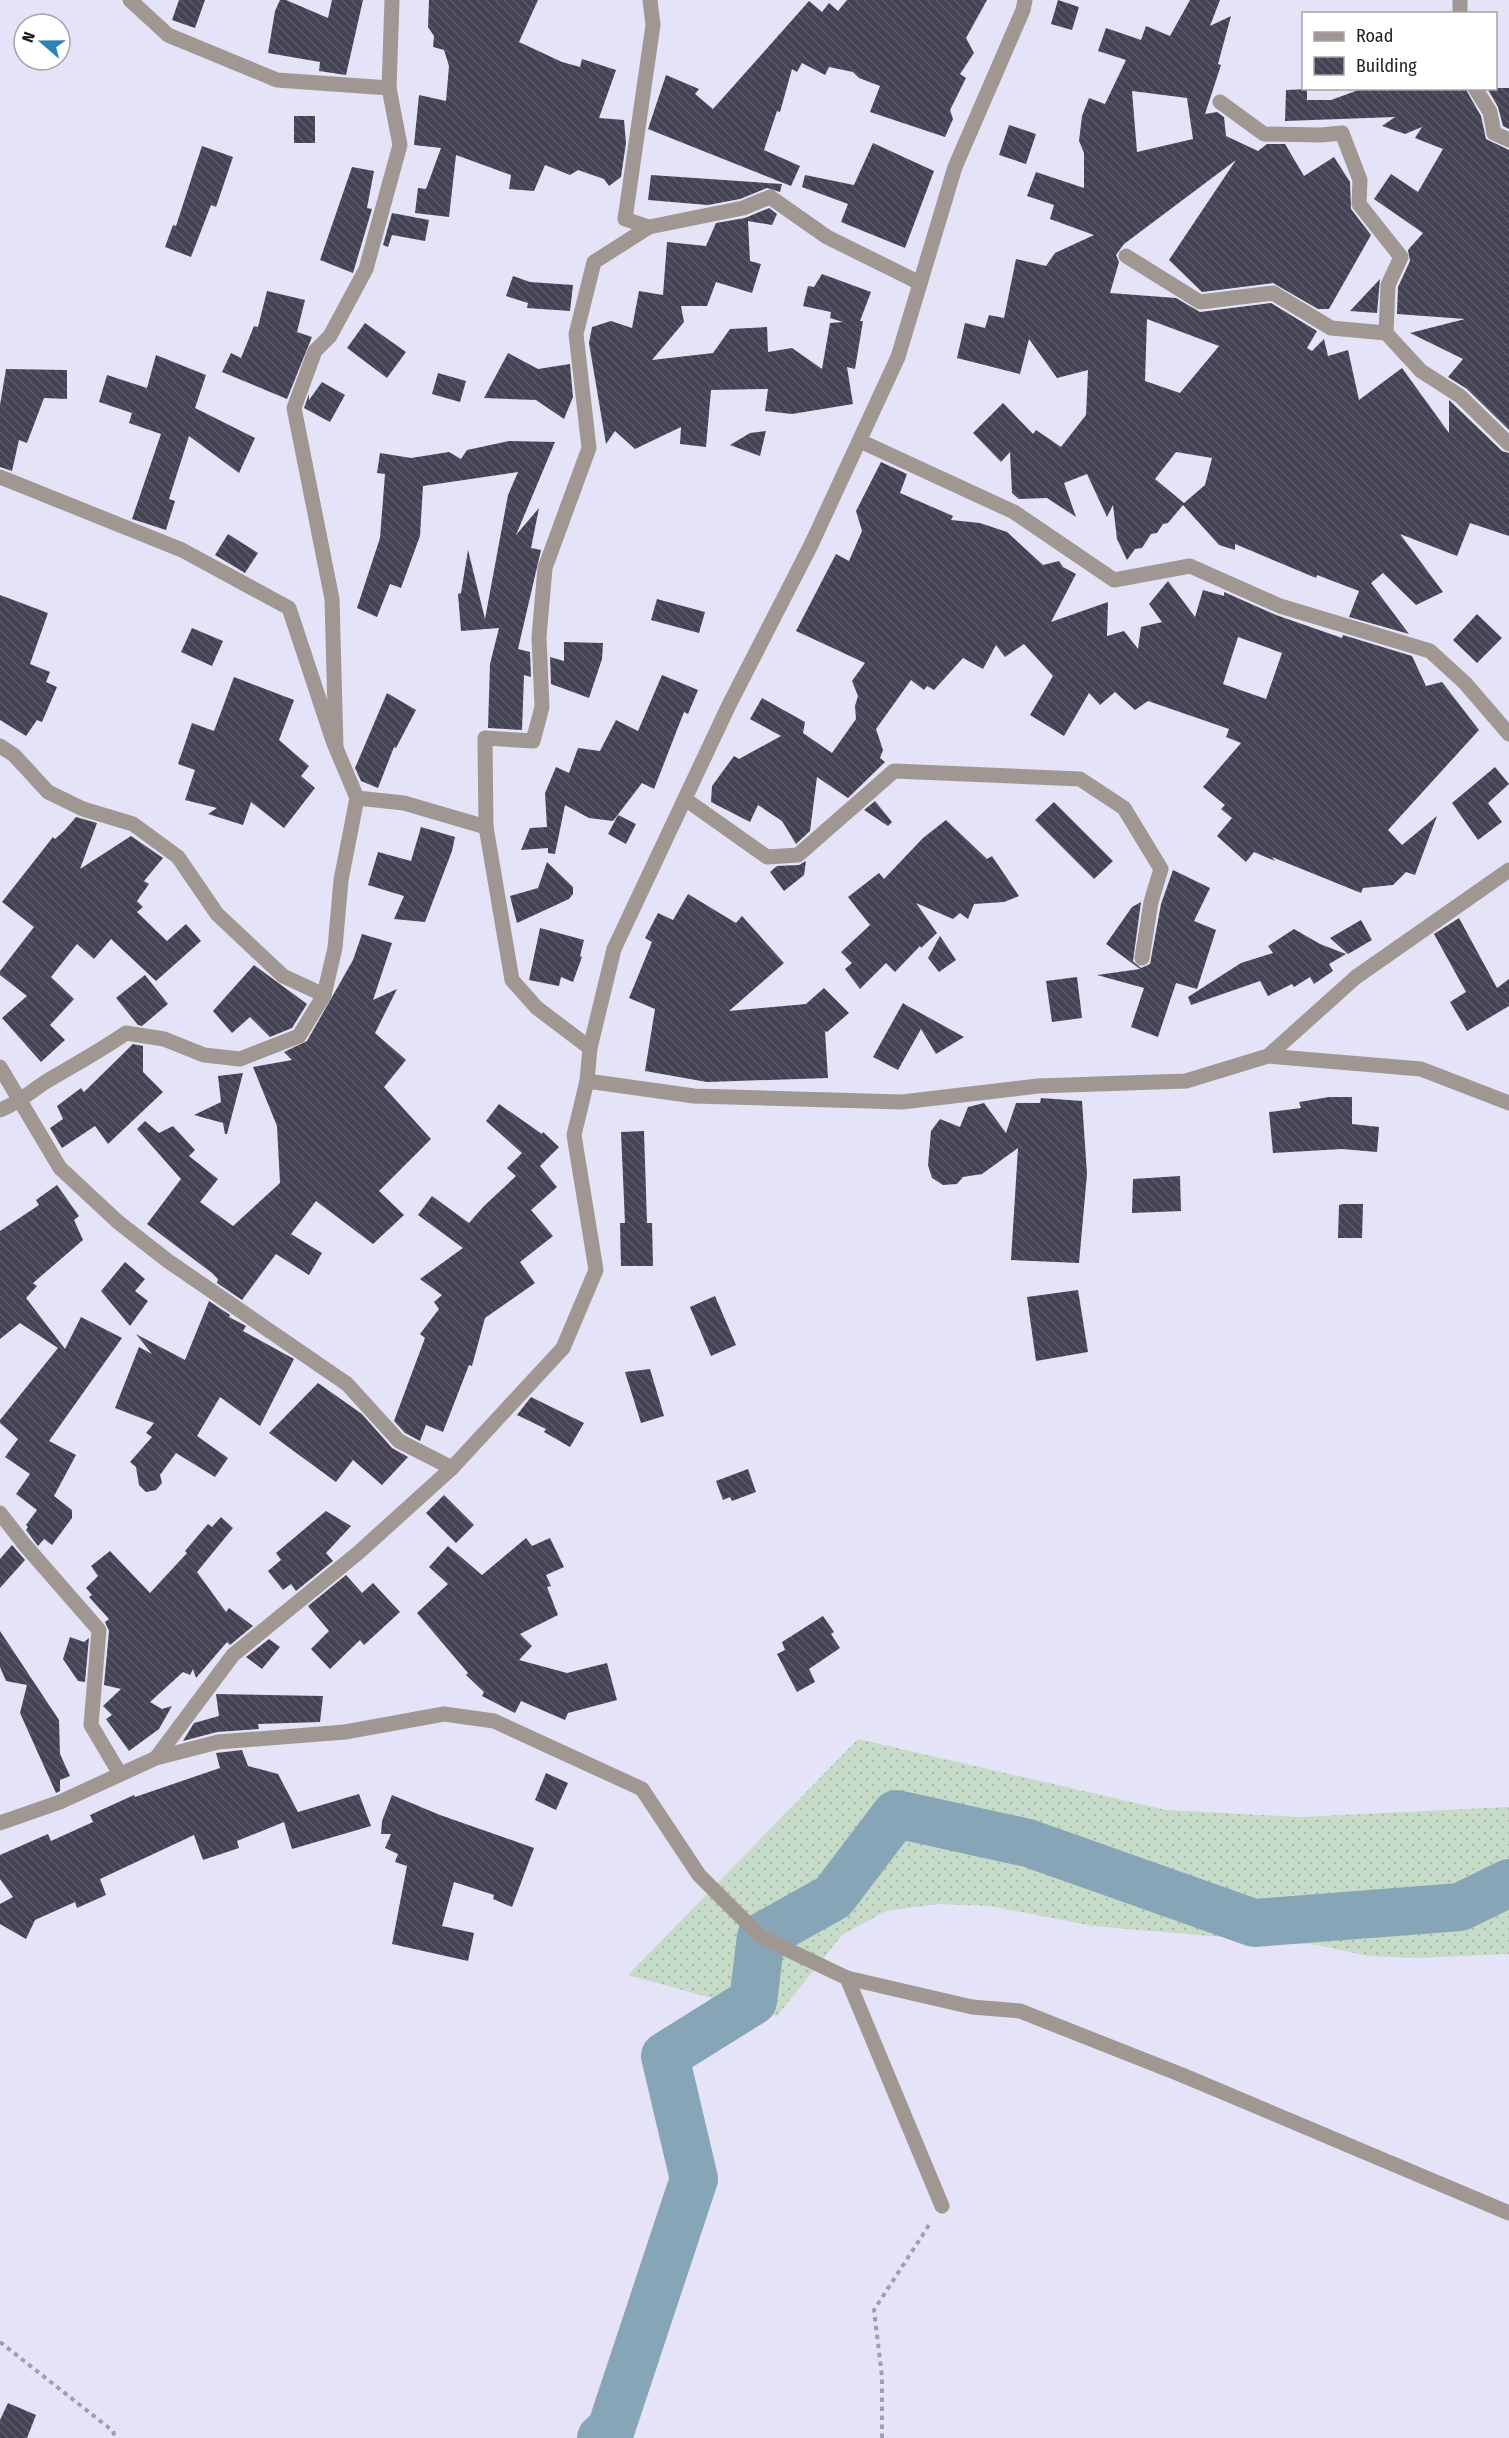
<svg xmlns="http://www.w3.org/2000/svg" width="1509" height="2438" viewBox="0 0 1509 2438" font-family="'Fira Sans Condensed',sans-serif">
<defs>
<pattern id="grass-dots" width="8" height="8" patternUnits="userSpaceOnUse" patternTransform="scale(1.5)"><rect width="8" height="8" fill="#c7dbc9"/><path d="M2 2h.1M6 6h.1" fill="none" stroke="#aabbac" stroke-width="1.8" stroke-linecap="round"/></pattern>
<pattern id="building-back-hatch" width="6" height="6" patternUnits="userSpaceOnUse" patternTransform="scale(1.5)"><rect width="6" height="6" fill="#454353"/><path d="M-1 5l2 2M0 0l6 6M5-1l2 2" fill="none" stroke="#5d5b68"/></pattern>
</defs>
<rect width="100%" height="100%" fill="#e5e3f7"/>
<path fill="url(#grass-dots)" d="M858,1739L1166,1810L1300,1817L1509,1807V1954L1417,1958L1368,1956L1317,1945L1093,1926L990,1906L938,1904L886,1911L842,1935L777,2016L628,1975Z"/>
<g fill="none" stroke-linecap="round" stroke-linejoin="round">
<path stroke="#86a5b6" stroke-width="48" d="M601,2438L611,2429L694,2179L665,2056L753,2001L761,1937L833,1897L896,1814L1028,1843L1254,1923L1460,1907L1509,1883"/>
</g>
<g fill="url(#building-back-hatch)" fill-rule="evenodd">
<path d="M179,0H205L195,28L172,20Z"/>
<path d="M280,0H286L328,18L332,0H363L346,75L319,71L320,62L268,53L275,11Z"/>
<path d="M429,0H538L519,42L562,62L580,67L582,59L616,70L599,118L624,120L626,143L621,177L609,186L604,179L578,170L570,175L545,165L534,191L509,189L511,175L456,155L449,217L415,213L418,188L426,189L441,148L414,145L419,95L446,101L449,66L444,50L433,47L434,36L428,27Z"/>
<path d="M847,0H987L966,38L974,53L960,74L966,78L950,110L953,119L945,137L870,112L880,86L859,78L853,72L829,67L825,75L802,63L797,72L792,69L780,112L777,111L764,150L800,166L791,186L648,129L666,75L699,89L695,94L713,109L809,1L822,12L829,3L838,11Z"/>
<path d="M1058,0L1079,7L1072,30L1051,24Z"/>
<path d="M1190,0H1220L1210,26L1231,16L1218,64L1221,65L1205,114L1217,112L1224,117L1226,136L1258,151L1267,144H1285L1304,176L1334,157L1350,182L1351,209L1371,235L1329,309H1318L1273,283L1202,292L1169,260L1236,160L1124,244L1116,255L1119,262L1110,293L1176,298L1200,312L1271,303L1317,331L1307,348L1312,351L1324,339L1328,356L1348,350L1359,400L1402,368L1449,433V400L1502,451L1509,453V536L1470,523L1457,556L1400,534L1443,592L1416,605L1383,573L1371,583L1409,634L1349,617L1359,591L1317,575L1316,578L1235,544V550L1219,545L1183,505L1168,523L1163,524L1157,533L1151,534L1142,548L1135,549L1127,560L1117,539L1113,505L1107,517L1087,474L1064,483L1076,517L1047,498L1019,499L1012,493L1010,452L1001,462L973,433L1003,403L1033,434L1036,430L1061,447L1086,415L1088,370L1057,378L1029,339L1020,374L957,358L965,323L985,328L989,315L1004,318L1016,259L1046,266L1055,253L1094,235L1050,219L1054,205L1027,196L1036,172L1084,188V153L1079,141L1082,116L1089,98L1105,104L1126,60L1098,51L1106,28L1141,40L1146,26L1170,36ZM1132,91L1187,98L1193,139L1137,152ZM1147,319L1219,346L1180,393L1145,381ZM1176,452L1212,458L1205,485L1184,503L1155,479Z"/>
<path d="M1364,88H1465L1481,116L1486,139L1509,150V430L1467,389L1448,377L1463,359L1410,333L1465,319L1397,314L1398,287L1410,261L1408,250L1423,233L1374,199L1391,174L1418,192L1443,149L1415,138L1422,127L1405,134L1382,126L1395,117L1285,121L1286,90L1307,89V100H1331Z"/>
<path d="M1487,88H1509V129L1503,126L1498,107Z"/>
<rect x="294" y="116" width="21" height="27"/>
<path d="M1009,125L1036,134L1026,164L999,155Z"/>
<path d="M873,143L934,171L905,248L841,222L848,204L802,187L805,175L854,185Z"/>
<path d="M202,146L233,157L216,207L211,205L191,257L165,247L173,225L176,226Z"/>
<path d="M352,167L374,171L367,208L372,209L353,273L320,260Z"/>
<path d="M651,175L782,184L780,192L767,188L740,199L708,205L648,200Z"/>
<path d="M769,208L777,214L772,225L748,221L750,261L761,264L752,293L716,282L707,306H681L684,322L652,360L713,353L730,329L767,327L768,352L792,348L822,369L830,323L843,322L830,318L831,312L803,306L808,286L814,287L822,274L871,292L860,321H863L855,369L847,367L853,404L792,414L765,411L768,389L711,390L706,447L680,444L681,427L635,449L615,431L606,444L589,343L592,327L611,321L632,328L639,291L663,295L667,242L706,246L716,223L745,218Z"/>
<path d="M392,213L429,220L425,241L392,235L388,247L383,245Z"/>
<path d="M513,276L530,282L573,285L570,311L527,308L528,303L506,296Z"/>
<path d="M1380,279L1377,313L1350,311Z"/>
<path d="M267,291L305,300L297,332L312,337L287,399L222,372L231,353L241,358L254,326L258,327Z"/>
<path d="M365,323L406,352L387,378L347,348Z"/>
<path d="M508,353L538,369L570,364L573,397L564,419L536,400L484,398Z"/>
<path d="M156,355L206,375L195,408L255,438L239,473L189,436L169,499L175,501L166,530L132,519L161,434L129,423L132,413L99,402L107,375L147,388Z"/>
<path d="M6,369L67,370V399L44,398L27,443L19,440L12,471L0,467V405Z"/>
<path d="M438,373L466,381L460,402L432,394Z"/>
<path d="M322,382L345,395L330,422L304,408L309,394V400Z"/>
<path d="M766,431L760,456L730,445L750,433Z"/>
<path d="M509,441L555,442L516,535L539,508L531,548L541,550L518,649L530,652L531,677L524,675L522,730L488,728L490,664L499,628L461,631L458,594L461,593L468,550L485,619L508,495L518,472L423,486L420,536L401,588L390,584L377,617L357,608L380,538L385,474L377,473L380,453L411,458L449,452L461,459L467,450Z"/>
<path d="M881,462L907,474L900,493L953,516L951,520L980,523L1007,532L1043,565L1059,561L1063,567L1076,574L1051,622L1108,602L1107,636L1124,631L1138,649L1141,627L1162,622L1149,604L1168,581L1195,617L1203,590L1224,596V592L1276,615L1342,638L1343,635L1412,656L1426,686L1442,682L1479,730L1388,830L1402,845L1437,816L1415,875L1406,872L1393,885L1363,888L1361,893L1272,857L1275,861L1254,852L1246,862L1217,836L1232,818L1221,809L1225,805L1203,787L1241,743L1226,737L1229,729L1148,701L1135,710L1115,692L1100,705L1089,693L1064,736L1030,715L1053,676L1024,644L1005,657L996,645L983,669L963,658L934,690L927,686L924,690L911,680L876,729L883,750L880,758L885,762L848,798L817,777L810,831L796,844L782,821L758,805L750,822L711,802L712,786L734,756L739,759L781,736L750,719L762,698L805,722L803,733L832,753L856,719L855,706L858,696L852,681L865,663L796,631L836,554L849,561L862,531L856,511ZM1238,637L1282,653L1266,699L1223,684Z"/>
<path d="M228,534L258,553L245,573L215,555Z"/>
<path d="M0,595L48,613L30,664L50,672L46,682L57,687L42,722L37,720L26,736L0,720Z"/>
<path d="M657,599L705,612L699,633L651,620Z"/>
<path d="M1477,614L1502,638L1477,663L1453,640Z"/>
<path d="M192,628L223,641L212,666L181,652Z"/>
<path d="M564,642L603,643L602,659L589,698L551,684L550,657L564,661Z"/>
<path d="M662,675L698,690L688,714L684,712L654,789L642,783L613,821L589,818L565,805L555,854L548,853V848L521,850L530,828L547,827L545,793L556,767L569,773L578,748L600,751L616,720L638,731Z"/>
<path d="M234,677L294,700L279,740L309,766L301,776L315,788L284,828L251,802L243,825L208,814L217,808L185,800L195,770L178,764L192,723L214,731Z"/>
<path d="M387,693L416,710L396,748L394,747L378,788L361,781L355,768Z"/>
<path d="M1495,767L1509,784L1488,803L1502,822L1478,840L1452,803Z"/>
<path d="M875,801L892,822L888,826L864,810Z"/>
<path d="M1054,802L1113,861L1094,879L1035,820Z"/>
<path d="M618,815L636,824L626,844L608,834Z"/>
<path d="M76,817L97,823L80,869L131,836L163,858L144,881L149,884L137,901L143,907L137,912L167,941L186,924L201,941L156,981L111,939L94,959L77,944L51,977L74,999L50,1025L65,1040L41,1062L2,1018L27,996L0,975V971L34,927L2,902L53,837L55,839L64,831Z"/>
<path d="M946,820L987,859L992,856L1019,896L1004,902L974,904L968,919L960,913L953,919L916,903L937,933L921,948L920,946L895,972L886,963L860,989L845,969L852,963L841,952L870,925L848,897L879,873L884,879L923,838Z"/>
<path d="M421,827L455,837L452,851L425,922L394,919L404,896L368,885L378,852L411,861Z"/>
<path d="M806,861L804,875L784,891L770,872L777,866L799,865Z"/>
<path d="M547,862L573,887V894L569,899L517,923L510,896L538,888Z"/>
<path d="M1173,870L1210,888L1194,921L1216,930L1197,989L1176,983L1158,1037L1131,1027L1144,988L1097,975L1140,969L1106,944L1132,907L1141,902L1133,961L1141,968L1150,964L1161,904Z"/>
<path d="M688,894L736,923L742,916L784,963L729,1011L806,1004L824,988L849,1013L827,1032L825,1031L828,1078L707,1082L645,1071L655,1009L629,998L652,942L645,938L658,913L673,920Z"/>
<path d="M1459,918L1497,988L1509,979V1006L1467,1031L1450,1002L1466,992L1434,934Z"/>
<path d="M1361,920L1372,940L1348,954L1330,938Z"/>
<path d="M540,928L584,940L580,956L582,957L573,982L561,977L559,986L529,980Z"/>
<path d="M1294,929L1320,944L1346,954L1329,964L1333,971L1314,984L1310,977L1294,987L1292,984L1268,996L1260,981L1191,1005L1188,997L1241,963L1273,953L1268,946Z"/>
<path d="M362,934L392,943L373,1000L397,989L375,1033L406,1060L384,1087L431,1139L379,1191L404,1215L373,1244L316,1201L291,1234L322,1253L309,1275L276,1254L242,1300L217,1283L218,1279L212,1273L147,1224L181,1179L137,1129L145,1121L159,1133L173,1126L195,1150L189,1156L218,1179L200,1202L233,1226L280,1183L277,1126L253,1067L292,1060L284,1052L307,1041L353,960Z"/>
<path d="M940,936L956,960L939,972L928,958Z"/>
<path d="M254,965L307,1004L292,1028L270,1037L250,1017L232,1033L213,1011Z"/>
<path d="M145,975L168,1004L142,1026L138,1025L116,998Z"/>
<path d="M1077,977L1082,1018L1052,1022L1046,981Z"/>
<path d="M903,1003L906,1005L964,1037L936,1054L921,1029L898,1070L873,1057Z"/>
<path d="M133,1044L143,1046V1072L163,1092L108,1144L95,1126L62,1148L50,1128L63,1119L57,1106L81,1088L84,1092Z"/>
<path d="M243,1073L227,1134H225L223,1123L194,1115L221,1102L218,1076Z"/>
<path d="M1329,1097H1352V1124L1379,1127L1377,1152L1342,1149L1273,1153L1269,1112L1301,1108L1299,1102Z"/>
<path d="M1041,1098L1082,1101L1087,1174L1079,1263L1011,1260L1018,1148L982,1174L963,1177L957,1184L943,1185L932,1178L928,1165L931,1131L940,1119L960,1127L968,1107L984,1103L1006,1133L1016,1103H1040Z"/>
<path d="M499,1104L542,1134L543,1132L559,1147L540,1166L557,1187L531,1210L553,1236L520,1262L535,1283L485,1318L472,1366L469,1365L443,1432L426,1425L420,1441L405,1433L394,1421L425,1338L420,1334L439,1309L434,1302L442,1295L420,1279L463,1248L418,1215L432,1196L469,1223L484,1206L516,1176L507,1168L522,1153L486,1121Z"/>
<path d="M644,1131L647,1223H652L653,1266H621L620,1223H625L621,1132Z"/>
<path d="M1180,1176L1181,1211L1132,1213L1133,1179Z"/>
<path d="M57,1185L79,1216L74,1220L83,1240L33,1283L37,1286L26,1298L65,1349L81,1317L122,1338L49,1441L76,1455L54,1496L72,1510V1518L52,1545L44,1539L38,1546L26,1530L28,1527L26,1525L37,1510L16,1494L30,1474L5,1457L18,1439L0,1423V1420L58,1348L20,1323L0,1339V1231L39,1205L36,1200Z"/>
<path d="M1343,1204H1363L1362,1238H1338L1339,1205Z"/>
<path d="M125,1262L145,1279L135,1291L148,1301L130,1326L101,1291Z"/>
<path d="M1078,1290L1088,1352L1036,1361L1027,1297Z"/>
<path d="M715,1296L736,1345L711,1356L690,1307Z"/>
<path d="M209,1301L230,1315L229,1317L246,1326L243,1331L294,1359L260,1426L220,1397L197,1436L228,1458L215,1477L176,1453L160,1475L162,1483L156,1490L146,1492L139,1485L136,1467L130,1462L152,1437L146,1433L154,1423L115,1408L139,1347L152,1354L136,1334L185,1360Z"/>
<path d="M650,1369L664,1416L641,1423L625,1372Z"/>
<path d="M318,1383L362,1414L392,1448L408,1457L382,1485L353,1460L336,1482L269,1433Z"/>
<path d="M531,1397L584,1423L570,1447L544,1432L546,1429L517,1415Z"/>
<path d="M748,1469L756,1492L732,1501L730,1497L723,1500L716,1481Z"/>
<path d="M444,1495L474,1525L456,1543L426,1513Z"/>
<path d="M326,1511L351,1526L326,1553L333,1561L296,1591L291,1584L283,1590L268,1571L281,1560L276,1553Z"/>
<path d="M221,1517L233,1528L197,1572L226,1612L229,1608L253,1626L230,1645L227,1642L196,1678L193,1669L190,1675L183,1672L150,1702L162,1709L172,1706L159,1729L129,1751L106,1719L112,1715L103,1706L121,1689L104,1685L109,1631L105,1622L109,1619L89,1597L92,1595L86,1588L98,1576L91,1566L110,1551L150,1593L187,1553L185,1551L208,1524L212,1527Z"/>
<path d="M526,1538L532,1546L550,1538L564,1567L546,1575L551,1586L547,1587L558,1615L520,1634L532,1646L519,1660L567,1673L607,1663L617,1700L568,1713L565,1720L521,1701L515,1713L482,1696L484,1692L466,1675L468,1673L417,1613L448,1584L429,1567L448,1546L482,1575Z"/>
<path d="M12,1545L25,1560L0,1588V1559Z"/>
<path d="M346,1575L362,1593L373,1583L400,1612L364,1645L360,1640L330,1669L311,1649L329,1631L308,1606Z"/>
<path d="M823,1616L834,1632L831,1634L840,1648L809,1669L815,1682L797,1692L777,1654L785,1650L782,1642Z"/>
<path d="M0,1631L59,1720L60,1754L70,1776L60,1780V1791L56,1793L20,1713L27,1685L6,1681L0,1667Z"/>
<path d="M70,1637L84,1642L89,1638L85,1682L78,1681L63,1659Z"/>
<path d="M269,1639L280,1647L262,1669L246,1657Z"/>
<path d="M216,1694L323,1696L320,1722L258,1724L259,1729L217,1732L183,1741L194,1723L219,1716Z"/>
<path d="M242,1750L248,1766L278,1774L298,1812L359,1794L371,1826L292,1849L284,1822L237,1841L239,1848L203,1860L194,1835L100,1879L106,1895L77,1908L75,1902L35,1920L26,1939L0,1924V1904L13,1897L0,1879V1855L48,1834L51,1841L93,1822L90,1815L134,1795L135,1797L220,1768L216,1753Z"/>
<path d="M546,1773L568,1783L556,1810L535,1800Z"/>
<path d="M392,1795L440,1815L534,1848L512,1907L493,1899L494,1895L454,1882L442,1926L474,1933L468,1961L392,1944L407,1866L395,1862L398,1854L385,1848L391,1834H381L382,1821Z"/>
<path d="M8,2403L36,2415L27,2438H0V2420Z"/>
</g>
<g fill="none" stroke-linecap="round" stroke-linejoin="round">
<g stroke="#a09eae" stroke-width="4" stroke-dasharray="4.5 4.5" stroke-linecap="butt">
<path d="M0,2342L113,2431L115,2438"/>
<path d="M882,2438V2377L874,2310L931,2222"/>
</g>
<g stroke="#a09793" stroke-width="15">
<path d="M130,0L168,35L277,80L389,88"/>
<path d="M1460,14V0"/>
<path d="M1475,88L1490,112L1494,133L1509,140"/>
<path d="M1220,102L1264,134L1321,135L1342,133L1360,180L1359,204L1401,257L1388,285L1386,333"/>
<path d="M649,227L625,219L653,25L650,0"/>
<path d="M1126,256L1200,302L1273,293L1331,328L1386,333L1421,371L1460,396L1509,444"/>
<path d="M860,441L1014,512L1114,580L1190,566L1280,606L1430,651L1465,683L1509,734"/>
<path d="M0,477L182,550L289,608L333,741L357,798"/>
<path d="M0,746L14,755L48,792L83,809L133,824L178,857L217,914L283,976L324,995"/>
<path d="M336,747L332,599L294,408L315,351L330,336L366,269L400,145L389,88L392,0"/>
<path d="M685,799L767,857L798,855L894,771L1080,779L1124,808L1161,869L1151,902L1142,958"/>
<path d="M590,1048L537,1008L512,980L486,827L485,738L533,741L542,707L539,637L545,568L589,448L576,334L594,262L649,227L743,208L770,197L827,237L920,283"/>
<path d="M1268,1056L1421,1069L1509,1103"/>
<path d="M0,1067L60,1168L118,1222L168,1261L347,1384L399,1441L452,1468"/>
<path d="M587,1081L694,1096L902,1102L1038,1086L1186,1081L1268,1056L1356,977L1509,870"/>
<path d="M0,1110C19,1103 30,1092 47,1081C74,1065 100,1051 126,1033L164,1039L204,1055L240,1059L299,1036L324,995L335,948L341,880L357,798L404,803L486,827"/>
<path d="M0,1513L24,1544L99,1630L91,1725L120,1774"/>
<path d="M156,1758L218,1742L345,1732L444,1714L494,1721L642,1789L699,1875L761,1937L847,1978L942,2206"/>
<path d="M0,1823L60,1802L156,1758L233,1655L358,1553L452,1468L563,1348L596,1270L574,1135L587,1081L590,1048L614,949L729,705L811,545L898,357L955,167L1023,10L1025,0"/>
<path d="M847,1978L972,2007L1020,2011L1182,2075L1509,2213"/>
</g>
</g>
<rect x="1302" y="12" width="195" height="78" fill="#ffffff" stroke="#a5a4a7" stroke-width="1.5"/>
<rect x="1314" y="32" width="30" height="9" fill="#a09793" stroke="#a5a4a7" stroke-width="1.5"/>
<text x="1356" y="42" font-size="18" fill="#1d1c23">Road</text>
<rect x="1314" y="57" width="30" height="18" fill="url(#building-back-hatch)" stroke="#a5a4a7" stroke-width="1.5"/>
<text x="1356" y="72" font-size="18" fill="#1d1c23">Building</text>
<g transform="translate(42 42) rotate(290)"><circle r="28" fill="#ffffff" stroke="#a5a4a7" stroke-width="1.5"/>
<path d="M0-4.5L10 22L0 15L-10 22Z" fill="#2a85b2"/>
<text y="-9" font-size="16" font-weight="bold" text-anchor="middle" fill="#1d1c23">N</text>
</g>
</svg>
